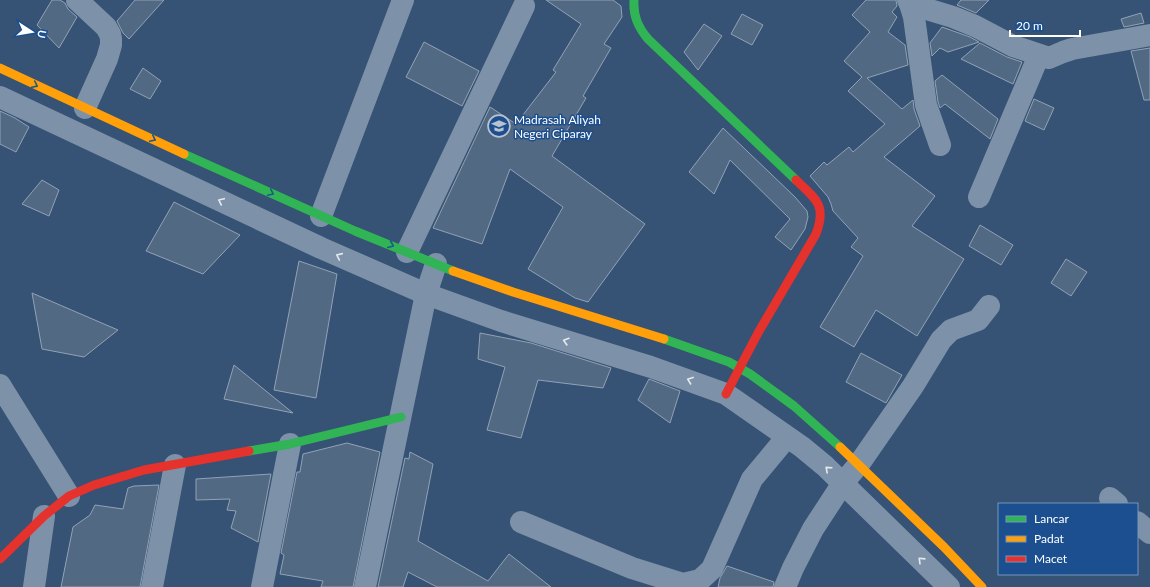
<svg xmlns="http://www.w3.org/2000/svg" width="1150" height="587" viewBox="0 0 1150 587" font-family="Lato,sans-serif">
<rect width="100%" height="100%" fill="#365274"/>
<g fill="#526984" stroke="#92a2b6">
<path d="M52,0H60L65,3L68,9L77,17L59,48L37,25Z"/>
<path d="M135,0H164L129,39L123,33L117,21Z"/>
<path d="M546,0H613L621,6L622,17L604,44L611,48L583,96L586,98L552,156L645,224L588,302L575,298L528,269L563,207L510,169L482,244L433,228L490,107L516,124L556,72L553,70L581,24Z"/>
<path d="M866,0H896L897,6L892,12L897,17L888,32L905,45L908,65L867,78L902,109L913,100L914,109L920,126L884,157L935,196L912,226L964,259L917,336L876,310L854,347L820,327L863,256L851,247L858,238L833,211L831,204L828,197L810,176L824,162L827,165L849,147L853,152L885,124L848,91L862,77L844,61L870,32L852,15Z"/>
<path d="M961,0H989L976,13L957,5Z"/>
<path d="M1141,13L1144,23L1124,27L1121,19Z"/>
<path d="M742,14L763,25L752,45L731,34Z"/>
<path d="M704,24L722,36L698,70L684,52Z"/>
<path d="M942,27L970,37L979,42L948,52L940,48L932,56L930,43Z"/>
<path d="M424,42L479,71L462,106L406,77Z"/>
<path d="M980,43L1007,57L1022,62L1013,84L961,59Z"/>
<path d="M1150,48V100H1144L1131,51Z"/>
<path d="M143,68L161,81L150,99L130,89Z"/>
<path d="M942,75L998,119L990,139L945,104L940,108L938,102L935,81Z"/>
<path d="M1034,99L1054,108L1044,130L1025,121Z"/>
<path d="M0,111L15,118L29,127L16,152L0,144Z"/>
<path d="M723,128L795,197L807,211L808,217L805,229L791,250L775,237L790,219L730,160L714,194L689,172Z"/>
<path d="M42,180L59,190L49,216L22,204Z"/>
<path d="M174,202L240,235L203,274L146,251Z"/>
<path d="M980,225L1013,245L1001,265L969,246Z"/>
<path d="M1066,259L1087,272L1071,296L1051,283Z"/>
<path d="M299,261L337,274L316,398L274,390Z"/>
<path d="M32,293L118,330L84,357L42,349Z"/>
<path d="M480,333L531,343L611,368L603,388L538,380L521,438L487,430L505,367L478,359Z"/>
<path d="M861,353L902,375L886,403L846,382Z"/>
<path d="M234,365L293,413L224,399Z"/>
<path d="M649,379L680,391L670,423L638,400Z"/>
<path d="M347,443L380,452L353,587H321L323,581L280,574L284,555L281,553L297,472H300L303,454Z"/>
<path d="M410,452L433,464L418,541L488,581L509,554L551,587H437L408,572L403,587H378L405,458L409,459Z"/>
<path d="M271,474L258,542L231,528L236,511L227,510L230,499L196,500V479Z"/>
<path d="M159,485L140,587H61L73,527L90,515L95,505L123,509L128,488L134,486Z"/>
<path d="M727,566L774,582L773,587H718L720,578Z"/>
</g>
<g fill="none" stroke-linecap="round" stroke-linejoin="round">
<g stroke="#7d92a8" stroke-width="22">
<path d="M77,0L106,27L110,34L111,39V45L107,59L85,108"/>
<path d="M908,0L910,4L914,17L926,105L940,145"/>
<path d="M910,4L953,17L975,26L1013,46L1049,58L1063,52L1072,49L1150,35"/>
<path d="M0,97L321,248L426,294L501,321L651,367L726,394L769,424L802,447L825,466L949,587"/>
<path d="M979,197L1039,55"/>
<path d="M321,216L403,0"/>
<path d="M407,252L524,6"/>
<path d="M0,385L69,496"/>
<path d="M1110,498L1117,504"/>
<path d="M521,522L632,568L683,584L700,580L712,569L752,479L787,437"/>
<path d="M1137,522L1150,533"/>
<path d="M34,587L44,516"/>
<path d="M152,587L175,465"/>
<path d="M262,587L290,444"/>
<path d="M365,587L426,294L436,264"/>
<path d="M785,587L793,568L813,529L843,483L859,464L913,386L941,340L951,330L978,320L989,306"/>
</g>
<g stroke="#30b455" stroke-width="9">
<path d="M634,0C633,16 638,27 648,39L796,180"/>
<path d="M184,154L355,231L453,271"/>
<path d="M664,339L729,362L750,374L794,406L840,447"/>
<path d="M249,451L290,444L401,417"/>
</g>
<g stroke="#ff9f0a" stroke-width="9">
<path d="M0,68L184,154"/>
<path d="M453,271L513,292L664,339"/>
<path d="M840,447L944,547L982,587"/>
</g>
<g stroke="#e5322d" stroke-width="9">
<path d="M726,394L758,333L816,234C827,205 816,199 796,180"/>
<path d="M0,559L44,516L69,496L94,485L144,470L249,451"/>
</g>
</g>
<defs><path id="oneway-chevron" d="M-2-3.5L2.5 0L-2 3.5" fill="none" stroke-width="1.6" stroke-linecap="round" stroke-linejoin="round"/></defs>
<g stroke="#1d5989">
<use href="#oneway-chevron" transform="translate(35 85) rotate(26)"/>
<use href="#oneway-chevron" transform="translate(153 139) rotate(25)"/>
<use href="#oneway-chevron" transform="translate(271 193) rotate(25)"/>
<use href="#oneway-chevron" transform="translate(391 245) rotate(23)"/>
</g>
<g stroke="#e5e9ee">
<use href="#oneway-chevron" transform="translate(221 201) rotate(-155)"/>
<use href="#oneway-chevron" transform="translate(339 256) rotate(-156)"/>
<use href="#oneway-chevron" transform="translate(566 341) rotate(-163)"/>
<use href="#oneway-chevron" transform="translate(690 380) rotate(-160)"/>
<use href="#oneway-chevron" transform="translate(828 469) rotate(-138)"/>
<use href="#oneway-chevron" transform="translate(921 560) rotate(-136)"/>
</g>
<defs>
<g id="school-ring" transform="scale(1.15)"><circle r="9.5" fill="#1b4f8f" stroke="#b9c2ce" stroke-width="1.5"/><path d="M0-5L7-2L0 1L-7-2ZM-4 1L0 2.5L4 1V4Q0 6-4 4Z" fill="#b9c2ce"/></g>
</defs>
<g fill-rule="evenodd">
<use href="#school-ring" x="499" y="126"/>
</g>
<g text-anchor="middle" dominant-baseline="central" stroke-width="3" stroke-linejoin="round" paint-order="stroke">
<g font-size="12" fill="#fff" stroke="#1b4f8f" text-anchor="start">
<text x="514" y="119">Madrasah Aliyah<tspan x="514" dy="14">Negeri Ciparay</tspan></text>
</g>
</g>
<rect x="998" y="503" width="140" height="72" fill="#1b4f8f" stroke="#7695bc"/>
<rect x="1006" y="516" width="20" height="6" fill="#30b455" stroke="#7695bc"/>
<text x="1034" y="523" font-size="12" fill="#ffffff">Lancar</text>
<rect x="1006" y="536" width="20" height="6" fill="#ff9f0a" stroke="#7695bc"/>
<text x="1034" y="543" font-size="12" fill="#ffffff">Padat</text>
<rect x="1006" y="556" width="20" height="6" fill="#e5322d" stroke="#7695bc"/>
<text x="1034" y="563" font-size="12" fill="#ffffff">Macet</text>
<g transform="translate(32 32) rotate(102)" stroke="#1b4f8f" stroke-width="3" paint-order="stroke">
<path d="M0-3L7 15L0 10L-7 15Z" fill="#ffffff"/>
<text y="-6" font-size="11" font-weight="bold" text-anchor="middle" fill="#ffffff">U</text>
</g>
<path d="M1010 30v6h70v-6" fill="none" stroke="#ffffff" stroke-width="2"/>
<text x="1016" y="30" font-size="12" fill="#ffffff" stroke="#1b4f8f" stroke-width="3" paint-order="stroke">20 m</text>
</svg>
